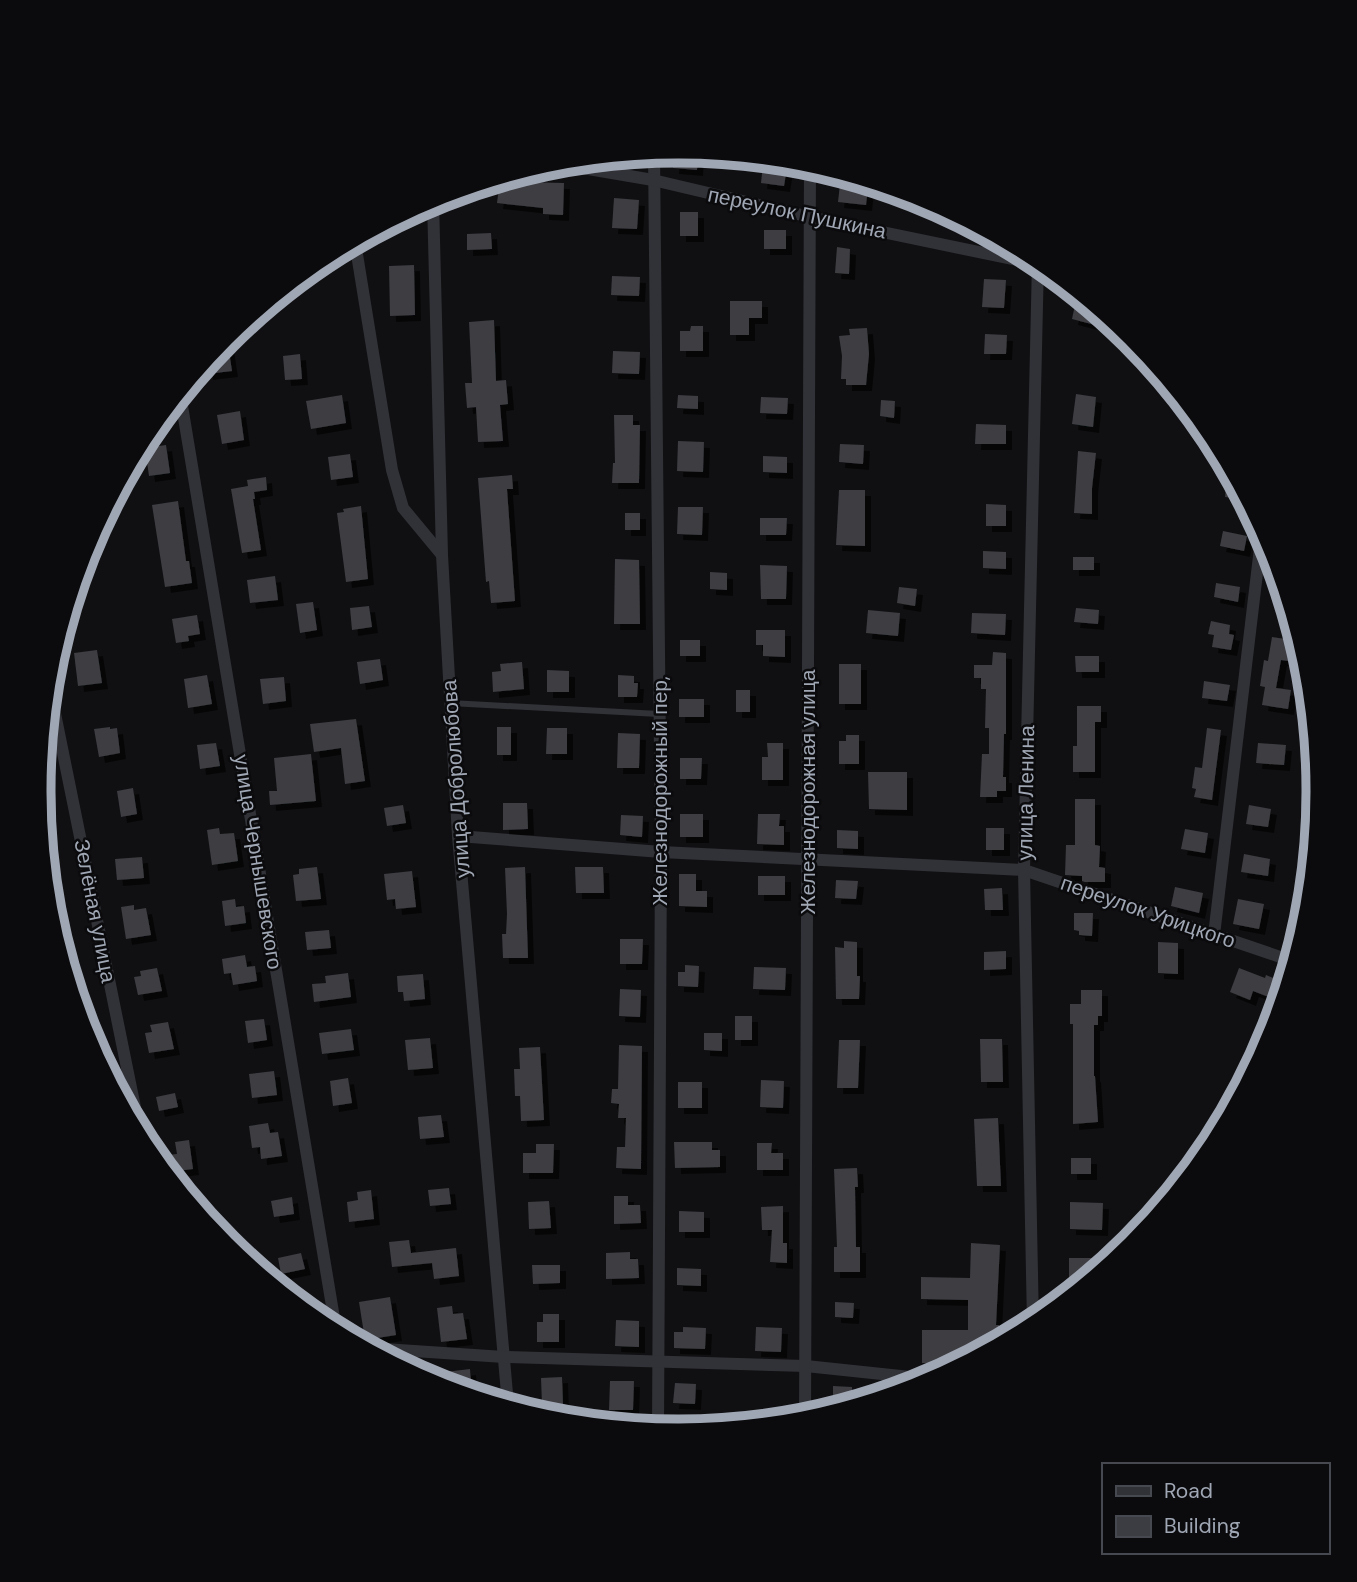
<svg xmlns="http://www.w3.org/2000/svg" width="1357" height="1582" viewBox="0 0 1357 1582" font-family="'DM Sans',sans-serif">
<defs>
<filter id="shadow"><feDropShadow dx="6" dy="6" stdDeviation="0" flood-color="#0009"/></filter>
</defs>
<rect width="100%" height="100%" fill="#101012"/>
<g fill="#3c3d42" filter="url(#shadow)">
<path d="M674,152L698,154L697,170L673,168Z"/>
<path d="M763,164L787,167L784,186L761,183Z"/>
<path d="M841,175L858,180V185L868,187L866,205L838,202Z"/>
<path d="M509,177L523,179L522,182L564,183L563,215L543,214V208L497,203L500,180Z"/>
<path d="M614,198L639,200L637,229L612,228Z"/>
<rect x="680" y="212" width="18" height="24"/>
<rect x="764" y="230" width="22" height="19"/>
<path d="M491,233L492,249L467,250V234Z"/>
<path d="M837,247L850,249L849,274L835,273Z"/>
<path d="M414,265L415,315L390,316L389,266Z"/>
<path d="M612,276L640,277L639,296L611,295Z"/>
<path d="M984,279L1006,280L1004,308L982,307Z"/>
<path d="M1076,300L1087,303L1097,311L1095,325L1072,319Z"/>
<path d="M730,301H762V318H749V335H730Z"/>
<path d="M494,320L496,381L506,380L508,404L500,405L503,441L478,442L476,407L467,408L465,383H472L469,322Z"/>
<path d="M691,326H703V351H680V331H690Z"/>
<path d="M867,328L869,354L866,385H846V379H841L842,356L839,336L850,335L849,329Z"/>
<path d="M985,334L1007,335L1006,354H984Z"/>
<path d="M227,338L232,371L207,374L206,363Z"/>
<path d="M613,351L640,352L639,374L612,373Z"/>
<path d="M300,354L302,379L285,380L283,356Z"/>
<path d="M1076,394L1096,397L1093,427L1072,424Z"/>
<path d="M342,395L346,423L311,429L306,401Z"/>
<path d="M678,395L698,396V409L677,408Z"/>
<path d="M761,397L788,398L787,414L760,413Z"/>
<path d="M881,400L895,401L894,418L880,416Z"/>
<path d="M240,411L244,440L222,444L217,415Z"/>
<path d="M614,415H633V425H640L639,483H612L613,463H615Z"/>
<path d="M976,424L1006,425V444H975Z"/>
<path d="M678,441L704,442L703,472L677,471Z"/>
<path d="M840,444L864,445L863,464L839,462Z"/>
<path d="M166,445L170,473L149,476L145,448Z"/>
<path d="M1078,451L1096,453L1092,488V514L1074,513Z"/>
<path d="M350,454L353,477L331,480L328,457Z"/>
<path d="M763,456L787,457V473L763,472Z"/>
<path d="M1228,468L1245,500L1225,497Z"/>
<path d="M512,475L513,489H507L515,601L491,603L489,581L486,582L478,478Z"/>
<path d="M266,477L267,490L254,492L255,499H253L261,550L242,553L231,489L248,486L247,480Z"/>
<path d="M839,490H865V546L836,545Z"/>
<path d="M178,501L186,561H189L192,583L165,587L152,505Z"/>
<path d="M986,504L1006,505V526H986Z"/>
<path d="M361,506L368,579L346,582L337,513L344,512L343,509Z"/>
<path d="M678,507H703L702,535L677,534Z"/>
<rect x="625" y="513" width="15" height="17"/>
<path d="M760,518H787L786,535H760Z"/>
<path d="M1223,531L1247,536L1244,551L1220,546Z"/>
<path d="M983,551L1006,552V569L983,568Z"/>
<rect x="1073" y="557" width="21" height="13"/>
<path d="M615,559L639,560L640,624H614Z"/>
<path d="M760,565L787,566L786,599H761Z"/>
<path d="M710,572L727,573V590L710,589Z"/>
<path d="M275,576L278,600L250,603L247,580Z"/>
<path d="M1216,583L1240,587L1238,602L1214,597Z"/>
<path d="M899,587L917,589L915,606L897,603Z"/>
<path d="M313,602L317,630L300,633L296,604Z"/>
<path d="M369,606L372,627L352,630L350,608Z"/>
<path d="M1076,608L1099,610L1098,624L1074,622Z"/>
<path d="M868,610L900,613L898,636L866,633Z"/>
<path d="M972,613L1006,614L1005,635L971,633Z"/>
<path d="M197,615L200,634L188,636L189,641L176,643L172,619Z"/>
<path d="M1211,621L1230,625L1229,634L1234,635L1231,650L1212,647L1214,635L1208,634Z"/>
<path d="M756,630H785V657L763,656V645H756Z"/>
<path d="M1272,637L1299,641L1296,662L1281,660L1276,688L1291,690L1288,709L1262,705L1265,687L1260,686L1264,660L1268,661Z"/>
<rect x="680" y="640" width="20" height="16"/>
<path d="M97,650L102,683L78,686L74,653Z"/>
<path d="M993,652L1006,653V734H1004L1003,777H1006V791H997V797H980L982,754H989V728H985L986,689H981V678H974V665H992Z"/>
<path d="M1075,656H1099V672H1076Z"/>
<path d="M380,659L383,680L360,684L357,662Z"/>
<path d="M522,662L524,689L493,692L492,672L501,671L500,664Z"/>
<rect x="839" y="664" width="22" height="40"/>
<path d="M547,670L569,671V692H547Z"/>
<path d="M207,675L212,704L188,708L184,679Z"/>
<path d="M618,675L634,676V683H638L637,697H618Z"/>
<path d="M284,677L286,701L263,704L260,679Z"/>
<path d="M1204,681L1230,685L1227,701L1202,698Z"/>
<rect x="736" y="690" width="14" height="22"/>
<rect x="679" y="699" width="25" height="18"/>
<path d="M1077,706H1101V722H1095V772H1073V746H1077Z"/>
<path d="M356,719L365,781L345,784L341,748L314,752L310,724Z"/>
<path d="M110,727V729L117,728L120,753L99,757L94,729Z"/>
<rect x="497" y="727" width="14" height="28"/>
<path d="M547,728H567V754H546Z"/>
<path d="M1207,728L1221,730L1212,800L1194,797L1196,789L1192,788L1195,767L1202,768Z"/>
<path d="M618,733L640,734L639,768H617Z"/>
<path d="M846,735H859V764H839V741H846Z"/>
<path d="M216,743L220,766L200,769L197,745Z"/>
<path d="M767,743H783V780H762V757H768Z"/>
<path d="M1258,743L1286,745L1284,765L1256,763Z"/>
<path d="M311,754L316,801L270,805L269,791H277L274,758Z"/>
<path d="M680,758H702L701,779H680Z"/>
<path d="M868,772H907V810L869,809Z"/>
<path d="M133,788L137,814L121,817L117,791Z"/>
<path d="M1075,799H1095V845L1100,846L1099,867L1105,868V882H1085L1082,881V876L1065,875L1066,845H1075Z"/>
<path d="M503,803H527L528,829L503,830Z"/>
<path d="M403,805L406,823L387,826L384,808Z"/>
<path d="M1249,805L1271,809L1268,827L1246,824Z"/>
<rect x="680" y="814" width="23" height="23"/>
<path d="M758,814H780L779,826H784V845L757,844Z"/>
<path d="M621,815L643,816L642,837L620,835Z"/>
<path d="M219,828L220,834L234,833L238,861L212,865L207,830Z"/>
<rect x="986" y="828" width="18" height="22"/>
<path d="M1185,829L1208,833L1205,853L1181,849Z"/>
<path d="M837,830L858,831V849L837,848Z"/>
<path d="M1244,854L1270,859L1268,876L1241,872Z"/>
<path d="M142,857L144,878L117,880L115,859Z"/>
<path d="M317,867L321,899L296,901L293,875L299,874V869Z"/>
<path d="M525,867L528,958H503L502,934H506L507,914L505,868Z"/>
<path d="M575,867H603L604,893H576Z"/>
<path d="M412,871L416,907L396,909L395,899L387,900L384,874Z"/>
<path d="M679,874H696V891H707V907L679,906Z"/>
<rect x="758" y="876" width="27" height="19"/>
<path d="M836,880L858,881L856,899L835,898Z"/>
<path d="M1175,887L1203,893L1199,913L1171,906Z"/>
<path d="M1002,888L1003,910H985L984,889Z"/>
<path d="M235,899L236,907L244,906L246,923L225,926L222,901Z"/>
<path d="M1238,899L1264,904L1259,929L1233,924Z"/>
<path d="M134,905V910L146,908L151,935L126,939L121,907Z"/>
<path d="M1074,913H1093L1092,936L1079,935V931L1074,930Z"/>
<path d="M329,930L331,948L307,950L305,932Z"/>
<path d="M620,939H643L642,964H620Z"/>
<path d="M844,941L857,942V976H860L859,999H836L835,947L844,948Z"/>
<path d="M1158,942L1178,943V974L1158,973Z"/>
<path d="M1006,951V969L984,970V952Z"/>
<path d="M245,955L247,967L255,966L257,981L233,985L231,973L224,974L222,959Z"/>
<path d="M685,965L699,966L698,987L678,986V972H685Z"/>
<path d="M754,967L786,968L785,990L753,989Z"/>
<path d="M157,968L162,991L138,995L134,977L141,976L140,971Z"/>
<path d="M1239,968L1265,978L1266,975L1283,982L1277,1000L1253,991L1250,1000L1230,992Z"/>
<path d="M348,973L351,997L314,1002L312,984L326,983L325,976Z"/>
<path d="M423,974L425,999L404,1001L403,992H398L397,976Z"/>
<path d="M620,989L641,990L640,1017L619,1016Z"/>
<path d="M1081,990H1102V1016H1098V1025H1094V1076H1095L1098,1122L1073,1124V1024H1070V1004H1081Z"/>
<rect x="735" y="1016" width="17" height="24"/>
<path d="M264,1019L267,1040L248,1043L245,1021Z"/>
<path d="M168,1022L174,1049L149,1053L145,1033L152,1032L150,1025Z"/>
<path d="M351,1029L354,1050L322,1054L319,1033Z"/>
<path d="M704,1033H722V1051L704,1050Z"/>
<path d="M430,1038L433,1068L408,1070L405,1040Z"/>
<path d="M980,1039H1002L1003,1082H981Z"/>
<path d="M839,1040H860L858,1088H837Z"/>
<path d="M619,1045L642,1046L641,1169L616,1168L617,1147H625L626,1118H618L619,1104L611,1103L612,1089H618Z"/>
<path d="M540,1047L544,1120L521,1121L520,1096H515L514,1069H520L519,1048Z"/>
<path d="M274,1071L277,1095L252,1098L249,1074Z"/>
<path d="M348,1078L352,1103L333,1106L330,1081Z"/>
<path d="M761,1080L784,1081L783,1108L760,1107Z"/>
<rect x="678" y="1082" width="24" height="26"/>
<path d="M175,1093L178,1107L159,1111L156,1097Z"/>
<path d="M441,1115L444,1137L420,1139L418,1117Z"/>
<path d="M998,1118L1001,1186H977L974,1119Z"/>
<path d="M268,1123L270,1133L278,1132L282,1156L261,1159L260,1147L252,1148L249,1126Z"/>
<path d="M189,1140L193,1169L169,1172L167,1155L177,1154L175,1142Z"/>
<path d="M674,1142H712V1150H720V1167L675,1168Z"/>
<path d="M757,1143H772L771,1153H783V1170H757Z"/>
<path d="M536,1144H554L553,1173H523V1153H536Z"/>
<rect x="1071" y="1158" width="20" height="16"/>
<path d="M857,1168L858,1187H855L856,1247H860V1272H834V1247H837L834,1169Z"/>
<path d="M449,1188L451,1204L430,1206L428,1190Z"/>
<path d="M371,1190L374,1219L349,1222L347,1202L358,1200L357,1192Z"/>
<path d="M614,1196H628V1205H640L641,1223L614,1224Z"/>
<path d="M292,1197L294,1214L274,1217L271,1201Z"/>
<path d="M549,1201L551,1228L529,1229L528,1202Z"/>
<path d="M1070,1202L1103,1203L1102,1230L1070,1229Z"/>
<path d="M783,1206V1243H787V1263L770,1262L772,1230H762L761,1207Z"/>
<path d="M679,1211L704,1212V1232H679Z"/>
<path d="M409,1240L411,1253L456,1248L459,1276L434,1279L432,1263L392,1267L389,1242Z"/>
<path d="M971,1243L1000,1245L996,1325H999V1342L958,1364L922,1363V1330H968V1300L921,1299V1277L970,1278Z"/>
<path d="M630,1252V1259H638L639,1278L606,1279V1253Z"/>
<path d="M301,1253L305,1269L281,1274L278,1258Z"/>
<path d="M1069,1258H1093V1275L1089,1278H1069Z"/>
<path d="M532,1265H560V1283L533,1284Z"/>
<path d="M677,1268L701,1269V1286L677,1285Z"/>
<path d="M390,1297L396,1335L365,1340L359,1302Z"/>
<path d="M835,1302L854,1303L853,1318L835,1317Z"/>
<path d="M452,1306L453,1314L463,1313L467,1339L441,1342L437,1308Z"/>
<path d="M543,1314H559V1342H537V1322H543Z"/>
<path d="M616,1320L639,1321V1347L615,1346Z"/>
<path d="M683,1327L706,1328L705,1349L674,1348V1332H683Z"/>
<path d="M756,1327L782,1328L781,1352L755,1351Z"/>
<path d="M470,1369L472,1394L446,1386L445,1372Z"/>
<path d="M562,1377L563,1404H542L541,1378Z"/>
<path d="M610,1381H634L633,1410H609Z"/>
<path d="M675,1383L696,1384L695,1404L673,1403Z"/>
<path d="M833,1386L852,1387V1404L833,1410Z"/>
</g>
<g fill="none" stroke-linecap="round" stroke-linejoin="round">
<path stroke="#313237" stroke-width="6" d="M450,703L659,714"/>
<g stroke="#313237" stroke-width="12">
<path d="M654,153L661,852L658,1429"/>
<path d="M553,163L653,180L810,217L1041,265"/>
<path d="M433,200L442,555L458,836L508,1405"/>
<path d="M355,242L392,470L403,508L442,555"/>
<path d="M180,394L336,1330"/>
<path d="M49,684L141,1137"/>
<path d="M458,836L661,852L1024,870L1292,961"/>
<path d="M1214,935L1262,531"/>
<path d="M1033,1324L1024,870L1038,262"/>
<path d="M369,1348L504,1357L806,1366L929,1379"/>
<path d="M805,1418L810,165"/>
</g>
</g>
<g text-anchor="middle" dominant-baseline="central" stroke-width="5" stroke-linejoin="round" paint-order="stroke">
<g font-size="21" fill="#a0a7b4" stroke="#0b0b0d">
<text transform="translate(797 213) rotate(12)">переулок Пушкина</text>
<text transform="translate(456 779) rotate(-94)">улица Добролюбова</text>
<text transform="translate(660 791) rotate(-90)">Железнодорожный пер,</text>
<text transform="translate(808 792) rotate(-90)">Железнодорожная улица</text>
<text transform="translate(1026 793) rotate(-89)">улица Ленина</text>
<text transform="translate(258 862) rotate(81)">улица Чернышевского</text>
<text transform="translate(95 911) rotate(79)">Зелёная улица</text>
<text transform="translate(1148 912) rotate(19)">переулок Урицкого</text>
</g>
</g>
<path d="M0 0H1357V1582H0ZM678 163H679A627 627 0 0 1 1306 790V792A627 627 0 0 1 679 1419H678A627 627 0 0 1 51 792V790A627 627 0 0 1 678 163Z" fill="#0b0b0d" fill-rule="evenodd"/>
<path fill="none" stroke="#a0a7b4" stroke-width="9" d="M678 163H679A627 627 0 0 1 1306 790V792A627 627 0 0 1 679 1419H678A627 627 0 0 1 51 792V790A627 627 0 0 1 678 163Z"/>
<rect x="1102" y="1463" width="228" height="91" fill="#0b0b0d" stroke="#474950" stroke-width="2"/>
<rect x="1116" y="1486" width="35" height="10" fill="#313237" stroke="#474950" stroke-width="2"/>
<text x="1164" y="1498" font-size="21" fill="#a0a7b4">Road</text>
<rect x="1116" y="1516" width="35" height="21" fill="#3c3d42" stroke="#474950" stroke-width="2"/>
<text x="1164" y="1533" font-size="21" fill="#a0a7b4">Building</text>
</svg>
